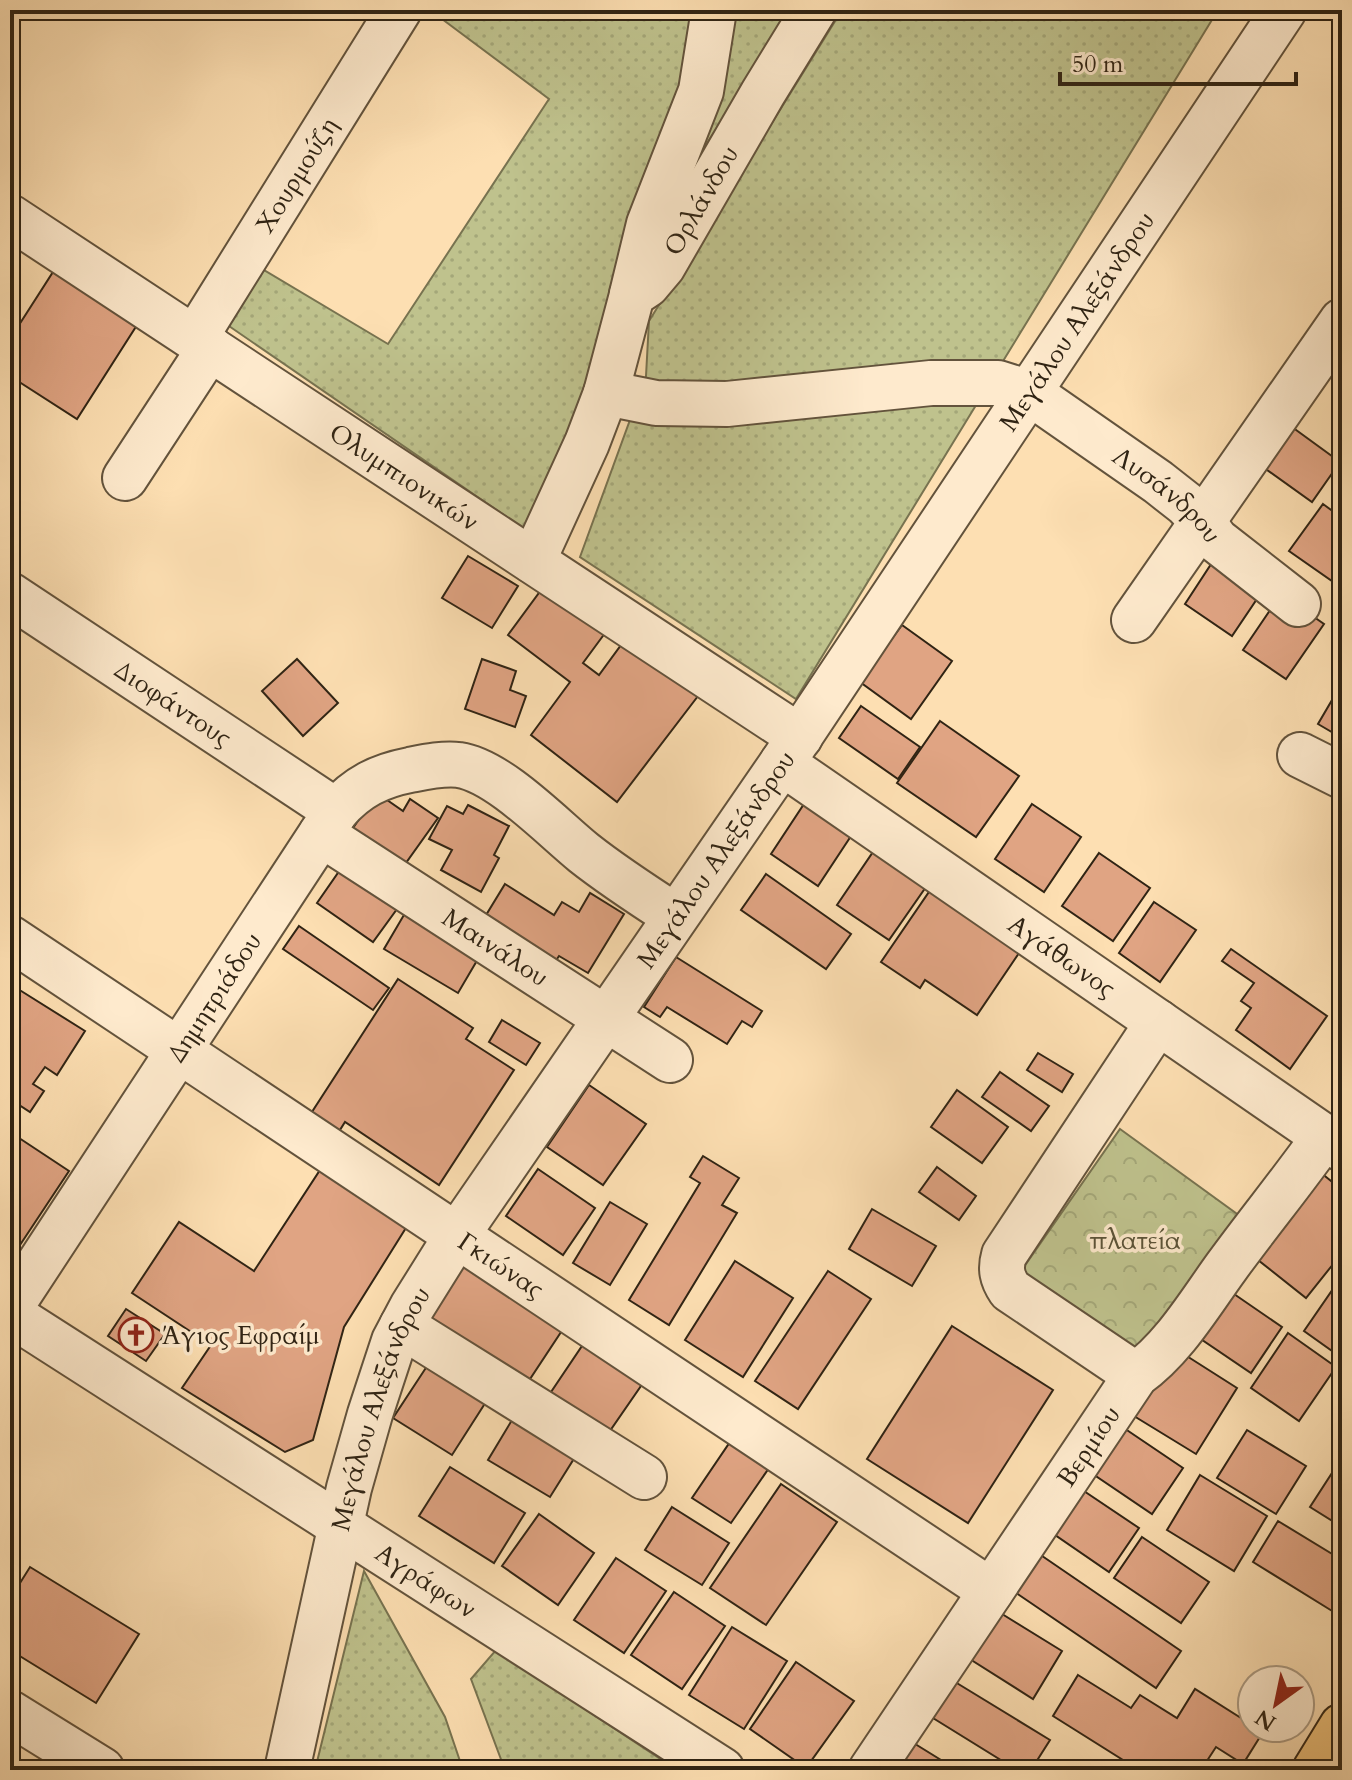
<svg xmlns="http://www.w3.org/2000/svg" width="1352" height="1780" viewBox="0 0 1352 1780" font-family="Cardo,serif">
<defs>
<pattern id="grass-dots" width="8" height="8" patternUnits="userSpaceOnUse" patternTransform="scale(2)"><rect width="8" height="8" fill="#bfc28d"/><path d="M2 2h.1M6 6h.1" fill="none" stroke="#a4a779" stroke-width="1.8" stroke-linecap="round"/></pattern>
<pattern id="park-crowns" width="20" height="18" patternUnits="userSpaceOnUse" patternTransform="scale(2)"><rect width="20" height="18" fill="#bfc28d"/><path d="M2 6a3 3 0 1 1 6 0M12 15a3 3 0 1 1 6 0" fill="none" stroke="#a4a779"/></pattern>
</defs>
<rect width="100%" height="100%" fill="#fddfb2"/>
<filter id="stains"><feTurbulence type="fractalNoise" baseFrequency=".0025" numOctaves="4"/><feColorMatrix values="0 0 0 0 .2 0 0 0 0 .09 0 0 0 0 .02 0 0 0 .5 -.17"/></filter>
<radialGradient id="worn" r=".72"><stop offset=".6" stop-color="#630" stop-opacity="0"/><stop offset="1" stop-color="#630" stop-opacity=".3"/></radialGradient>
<g fill="url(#grass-dots)" stroke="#787350" stroke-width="2">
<path d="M430,10H794L617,281L585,403L527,531L226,324L257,266L388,344L549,99Z"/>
<path d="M842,10H1218L796,699L580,557L646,376L649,321Z"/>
<path d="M364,1571L445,1717L463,1770H315Z"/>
<path d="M496,1650L677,1770H505L471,1679Z"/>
</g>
<path fill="url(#park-crowns)" stroke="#787350" stroke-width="2" d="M1120,1129L1244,1219L1142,1358L1019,1274Z"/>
<g fill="#e0a483" stroke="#302414" stroke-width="2">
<path d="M53,272L137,325L77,419L10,376V339Z"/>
<path d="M1281,419L1340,462L1312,502L1253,460Z"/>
<path d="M1323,504L1342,518V588L1289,551Z"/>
<path d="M1219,552L1267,584L1232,636L1185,604Z"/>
<path d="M468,556L518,586L492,628L442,598Z"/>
<path d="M547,582L608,629L583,663L599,675L624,641L698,696L617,802L531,735L570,682L508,635Z"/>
<path d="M1281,594L1324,624L1286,679L1243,650Z"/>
<path d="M902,625L952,661L911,719L860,682Z"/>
<path d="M297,659L338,703L303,736L262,691Z"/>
<path d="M482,659L516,671L510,690L526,696L515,727L465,709Z"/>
<path d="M1342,683V738L1318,724Z"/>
<path d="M861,706L920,747L898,779L839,738Z"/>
<path d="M940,721L1019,776L976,837L897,783Z"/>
<path d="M377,793L403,811L410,799L438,818L403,867L351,831Z"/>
<path d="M804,804L851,836L818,886L771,854Z"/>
<path d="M1032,804L1081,837L1044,892L995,859Z"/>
<path d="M468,805L509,826L494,855L499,858L481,892L441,870L452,850L429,839L447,806L463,814Z"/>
<path d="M875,849L928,884L889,940L837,905Z"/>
<path d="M1099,853L1150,888L1113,941L1062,906Z"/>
<path d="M340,870L397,909L373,942L317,903Z"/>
<path d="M766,874L851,934L826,969L741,910Z"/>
<path d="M505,884L554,915L562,902L579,912L590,893L624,914L588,973L559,956L551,968L480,925Z"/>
<path d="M931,889L1021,950L977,1015L925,980L920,988L881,962Z"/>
<path d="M1154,902L1196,930L1160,982L1119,953Z"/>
<path d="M408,908L482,952L458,993L384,949Z"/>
<path d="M299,926L389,988L373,1010L283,949Z"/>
<path d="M1231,949L1327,1016L1290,1069L1236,1030L1251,1008L1241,1001L1254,983L1222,961Z"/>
<path d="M676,957L762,1011L752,1027L742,1021L727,1044L667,1007L660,1017L644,1007Z"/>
<path d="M398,979L473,1028L466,1039L514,1070L439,1185L345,1122L338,1133L310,1115Z"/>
<path d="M18,989L85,1031L57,1075L45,1067L33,1084L44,1091L30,1112L10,1099V1001Z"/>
<path d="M502,1020L540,1043L526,1065L489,1042Z"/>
<path d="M1038,1053L1073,1074L1062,1092L1027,1070Z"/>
<path d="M1000,1072L1049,1106L1031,1131L982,1097Z"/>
<path d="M589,1085L646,1124L603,1185L547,1147Z"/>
<path d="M957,1090L1008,1127L982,1163L931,1127Z"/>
<path d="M10,1132L69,1171L16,1251L10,1248Z"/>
<path d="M703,1156L739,1178L722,1205L737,1213L669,1325L629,1300L700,1183L690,1177Z"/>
<path d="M322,1167L409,1223L344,1327L313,1440L285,1452L182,1388L211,1345L132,1293L179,1222L254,1271Z"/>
<path d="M937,1167L976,1196L959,1220L919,1192Z"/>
<path d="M538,1169L595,1208L563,1255L506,1216Z"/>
<path d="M1320,1172L1342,1190V1253L1306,1298L1253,1256Z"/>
<path d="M610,1202L647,1224L610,1285L573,1263Z"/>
<path d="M872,1209L936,1246L912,1286L849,1249Z"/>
<path d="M465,1261L565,1326L528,1382L429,1317Z"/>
<path d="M735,1261L793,1298L743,1377L685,1340Z"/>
<path d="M828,1271L871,1299L798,1409L755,1381Z"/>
<path d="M1218,1283L1282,1327L1251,1373L1186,1329Z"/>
<path d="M1333,1289L1342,1295V1358L1304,1331Z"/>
<path d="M126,1309L165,1334L146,1361L108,1336Z"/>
<path d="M952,1326L1053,1390L968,1523L867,1459Z"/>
<path d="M1288,1333L1336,1367L1299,1421L1251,1388Z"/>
<path d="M584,1343L643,1383L605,1438L547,1398Z"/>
<path d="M1171,1346L1237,1388L1196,1454L1129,1413Z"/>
<path d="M433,1357L491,1394L452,1455L393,1418Z"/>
<path d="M512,1420L575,1457L550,1497L488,1460Z"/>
<path d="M1112,1420L1183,1468L1152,1514L1081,1466Z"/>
<path d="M1247,1430L1306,1466L1276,1514L1217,1478Z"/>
<path d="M730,1442L769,1468L731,1523L692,1498Z"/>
<path d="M450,1467L525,1513L494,1563L419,1516Z"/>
<path d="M1332,1473L1342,1480V1527L1310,1507Z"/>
<path d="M1200,1475L1267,1516L1234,1571L1167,1530Z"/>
<path d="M1069,1481L1139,1528L1109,1572L1039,1524Z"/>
<path d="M781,1484L837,1522L766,1625L710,1588Z"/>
<path d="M672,1507L729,1543L702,1585L645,1550Z"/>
<path d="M539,1514L594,1553L558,1605L502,1566Z"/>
<path d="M1278,1521L1342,1560V1606L1337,1614L1253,1562Z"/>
<path d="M1142,1537L1209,1582L1181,1623L1114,1578Z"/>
<path d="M1029,1547L1181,1651L1156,1688L1003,1584Z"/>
<path d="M616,1558L666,1591L624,1653L574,1620Z"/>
<path d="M30,1567L139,1634L96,1703L10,1650V1599Z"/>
<path d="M674,1592L725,1626L682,1689L631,1655Z"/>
<path d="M994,1609L1062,1651L1033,1699L965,1656Z"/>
<path d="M732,1627L787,1661L744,1729L689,1695Z"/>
<path d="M796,1662L854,1701L806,1768L750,1729Z"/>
<path d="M942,1674L1050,1740L1031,1770H1017L920,1710Z"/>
<path d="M1078,1675L1131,1708L1140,1695L1177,1718L1195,1689L1252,1725V1728L1263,1732L1243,1764L1216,1747L1201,1770H1139L1053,1716Z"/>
<path d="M899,1734L941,1760L934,1770H877Z"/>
</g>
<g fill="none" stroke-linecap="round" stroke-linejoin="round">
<g stroke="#63533c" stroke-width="48">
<g id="minor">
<path id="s1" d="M10,217L800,737"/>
<path d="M632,294L649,224L701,91L714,10"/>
<path id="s2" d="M195,338L399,10"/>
<path id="s3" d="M606,393L632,295L647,285L663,266L763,93L814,10"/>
<path d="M125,478L210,348"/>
<path id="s4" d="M533,561L587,443L606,393L656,403L727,404L931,383H998L1030,393L1158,482L1186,504L1203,522L1216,540L1298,604"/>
<path id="s5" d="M10,595L336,811"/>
<path d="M1134,620L1342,321"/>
<path d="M1300,755L1342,776"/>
<path id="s6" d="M782,763L1342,1149"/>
<path id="s7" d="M321,834L670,1060"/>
<path id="s8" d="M10,938L991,1591"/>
<path id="s9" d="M10,1308L336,811C357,787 379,776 410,770C425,767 443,763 459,765C499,771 552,827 584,853C613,876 644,896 675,916"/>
<path id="s10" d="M10,1314L722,1770"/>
<path d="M402,1326L644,1477"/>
<path d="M1136,1375L1010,1290C1002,1278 1000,1269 1004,1255L1158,1022"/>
<path d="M10,1713L102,1770"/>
<path id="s11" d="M287,1770L349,1488L370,1414L394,1341L412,1307L457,1235L782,763L1284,10"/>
<path id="s12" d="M871,1770L1136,1375C1174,1348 1200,1303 1227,1266C1259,1222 1293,1181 1324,1137"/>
</g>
</g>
<g stroke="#302414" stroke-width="48">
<path id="major" d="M1315,1770L1342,1726"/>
</g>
<use href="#minor" stroke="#feeacd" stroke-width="44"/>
<use href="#major" stroke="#eec079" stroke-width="44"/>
</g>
<defs>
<g id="church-ring" transform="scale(1.8)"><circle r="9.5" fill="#feeacd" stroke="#8f2418" stroke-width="1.5"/><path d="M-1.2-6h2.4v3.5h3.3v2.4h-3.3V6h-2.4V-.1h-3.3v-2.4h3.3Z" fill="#8f2418"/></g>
</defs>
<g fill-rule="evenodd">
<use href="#church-ring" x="136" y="1335"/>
</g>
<g text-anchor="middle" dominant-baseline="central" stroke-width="7" stroke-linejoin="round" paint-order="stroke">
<g font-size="26" fill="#302414" stroke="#feeacd">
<text stroke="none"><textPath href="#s2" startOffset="192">Χουρμούζη</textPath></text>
<text stroke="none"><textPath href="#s3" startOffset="220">Ορλάνδου</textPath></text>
<text stroke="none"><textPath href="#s11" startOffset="1670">Μεγάλου Αλεξάνδρου</textPath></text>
<text stroke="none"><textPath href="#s1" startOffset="472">Ολυμπιονικών</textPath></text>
<text stroke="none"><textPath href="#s4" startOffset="782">Λυσάνδρου</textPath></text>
<text stroke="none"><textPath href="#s5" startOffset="196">Διοφάντους</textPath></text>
<text stroke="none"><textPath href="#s11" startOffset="1022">Μεγάλου Αλεξάνδρου</textPath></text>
<text stroke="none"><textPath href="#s7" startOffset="208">Μαινάλου</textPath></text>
<text stroke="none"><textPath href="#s6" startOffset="340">Αγάθωνος</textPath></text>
<text stroke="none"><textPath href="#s9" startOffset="372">Δημητριάδου</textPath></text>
<text stroke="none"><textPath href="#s8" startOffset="590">Γκιώνας</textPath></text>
<text stroke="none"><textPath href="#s11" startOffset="374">Μεγάλου Αλεξάνδρου</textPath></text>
<text stroke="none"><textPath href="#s12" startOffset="390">Βερμίου</textPath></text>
<text stroke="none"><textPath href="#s10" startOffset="494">Αγράφων</textPath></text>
</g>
<g font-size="26" font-style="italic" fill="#5b5338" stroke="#feeacd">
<text x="1135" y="1240">πλατεία</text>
</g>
<g font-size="26" fill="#302414" stroke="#feeacd" text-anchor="start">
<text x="162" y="1335">Άγιος Εφραίμ</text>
</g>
</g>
<rect width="1352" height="1780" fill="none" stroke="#fddfb2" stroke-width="40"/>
<rect x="12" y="12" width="1328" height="1756" fill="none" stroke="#302414" stroke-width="4"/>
<rect x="20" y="20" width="1312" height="1740" fill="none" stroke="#302414" stroke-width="2"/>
<g transform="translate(1276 1704) rotate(213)"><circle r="38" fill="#feeacd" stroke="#ac9b83" stroke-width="2"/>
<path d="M0-6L14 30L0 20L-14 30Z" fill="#8f2418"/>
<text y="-12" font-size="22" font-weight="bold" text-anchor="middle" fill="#302414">N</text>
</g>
<path d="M1060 72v12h236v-12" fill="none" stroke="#302414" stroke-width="4"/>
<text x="1072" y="72" font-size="24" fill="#302414" stroke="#feeacd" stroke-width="6" paint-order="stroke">50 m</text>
<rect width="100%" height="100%" filter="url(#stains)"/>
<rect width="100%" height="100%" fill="url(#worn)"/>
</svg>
